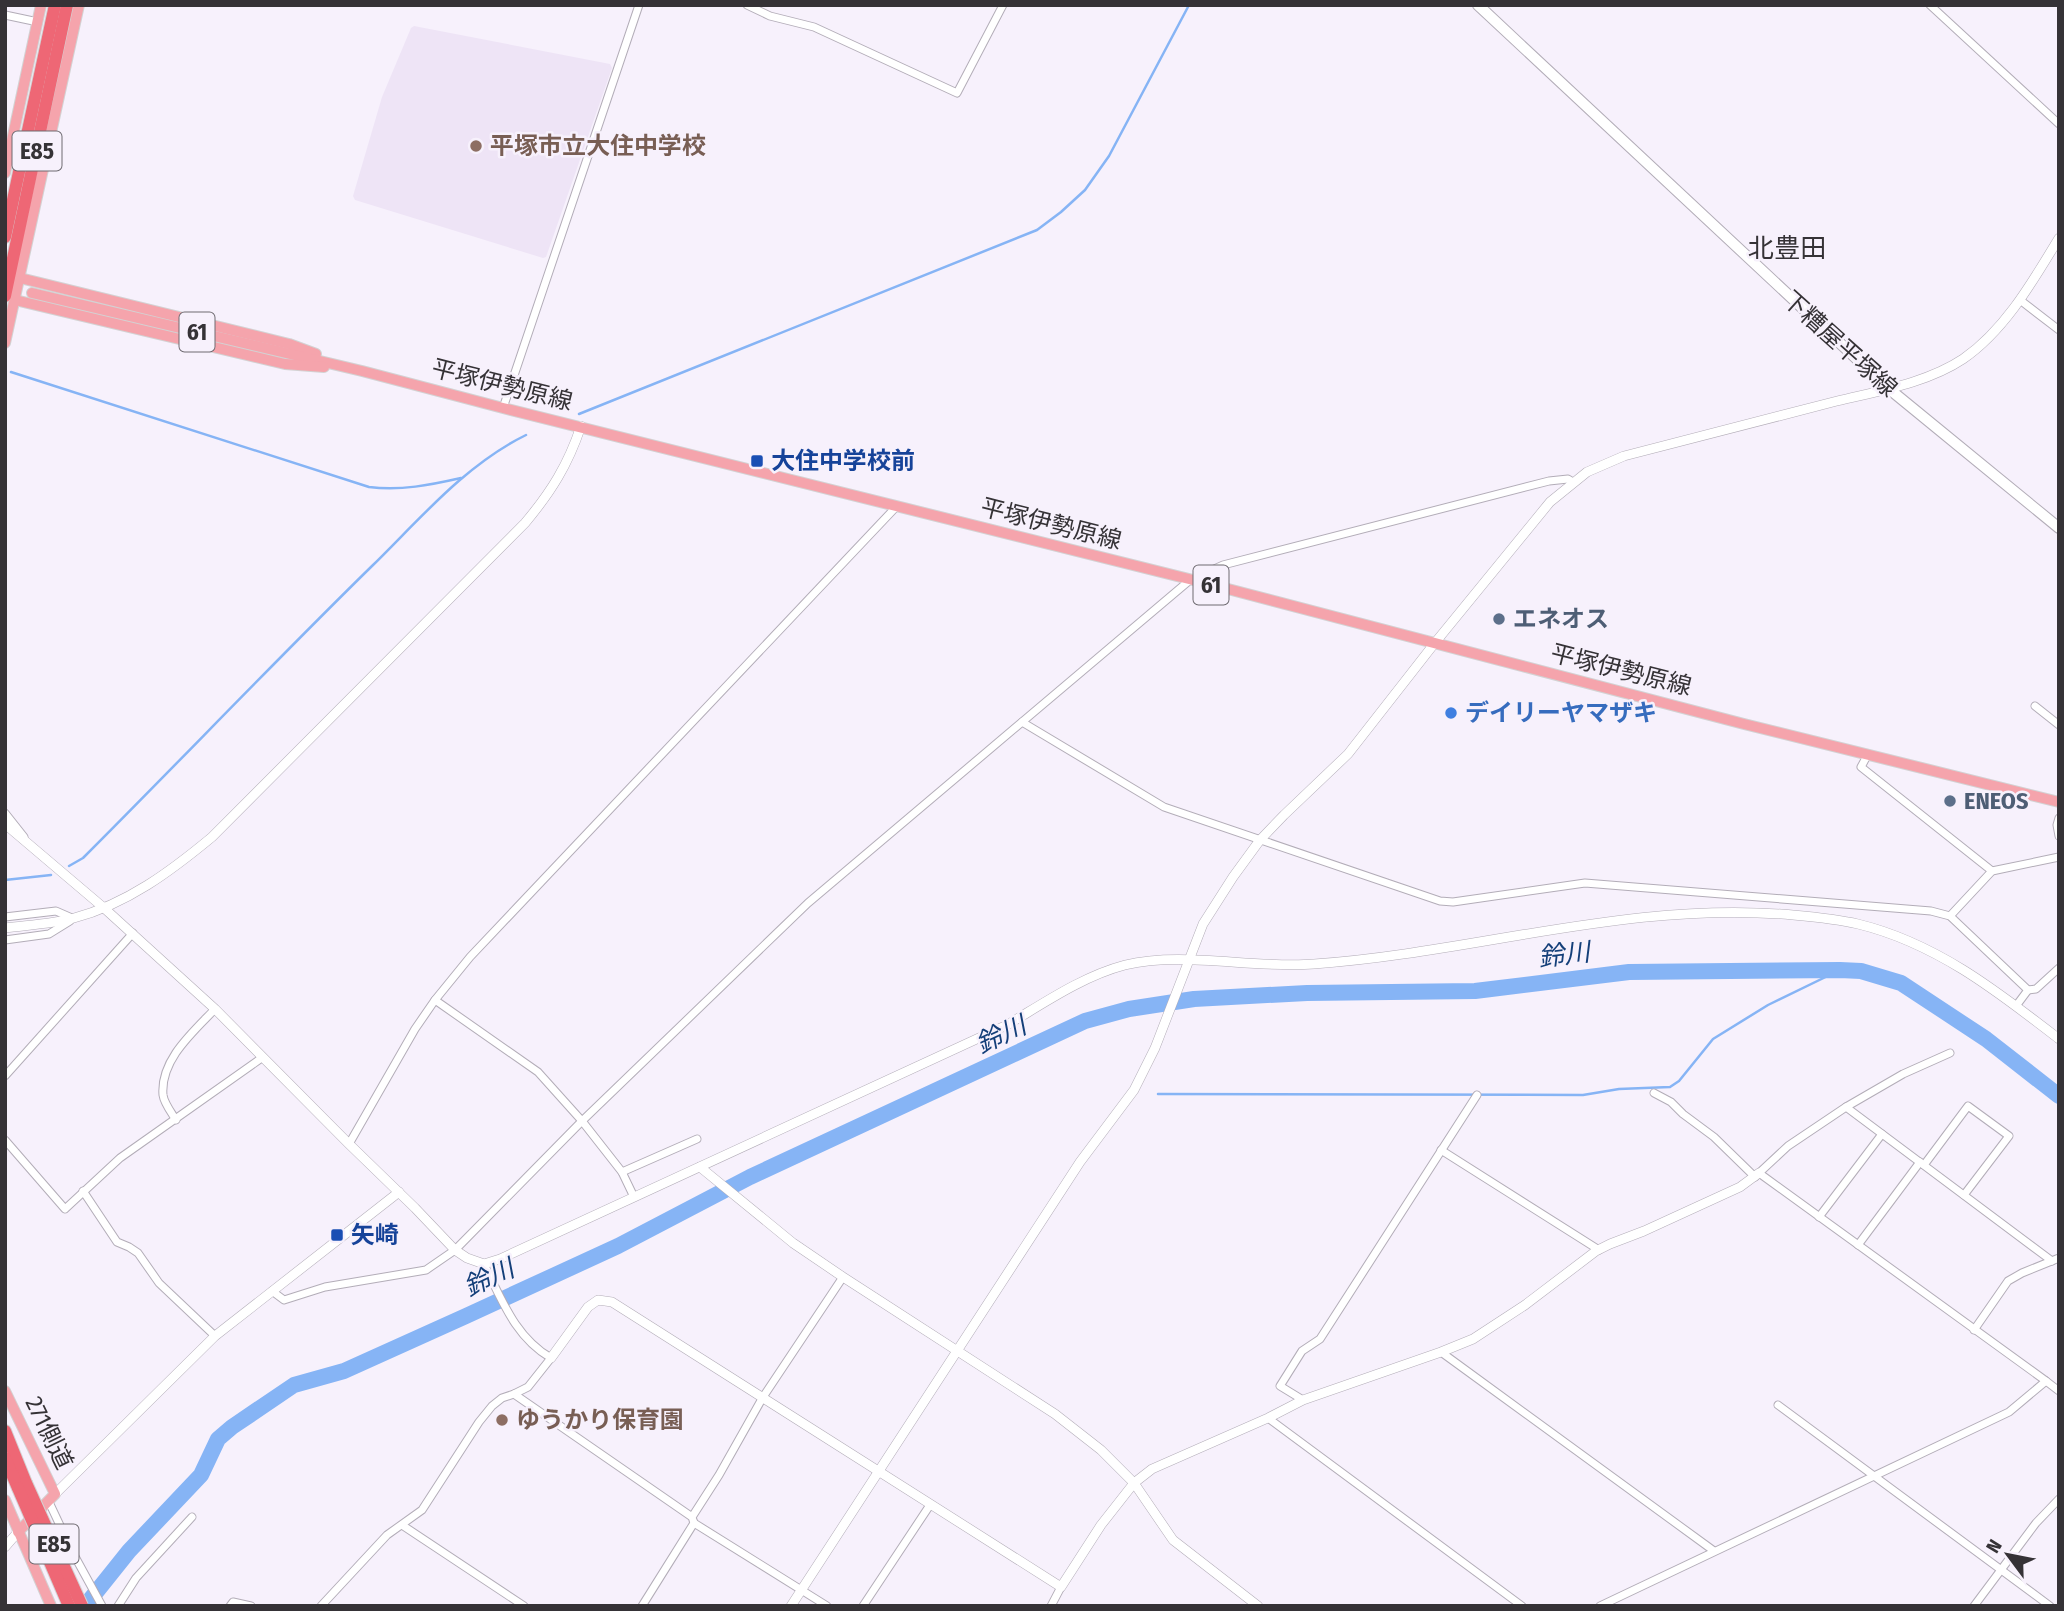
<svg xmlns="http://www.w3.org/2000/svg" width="2064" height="1611" viewBox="0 0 2064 1611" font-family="'Fira Sans Condensed','Noto Sans JP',sans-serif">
<rect width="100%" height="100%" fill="#f7f1fc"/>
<path fill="#eee4f6" d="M414,26L610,64L612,68L546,257L543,258L355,200L353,196L382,97L411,28Z"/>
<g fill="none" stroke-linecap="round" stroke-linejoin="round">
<g stroke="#86b4f5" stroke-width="2.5">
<path d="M11,372L369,487C401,491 430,485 461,478"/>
<path d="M579,414L1037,230L1061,212L1085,190L1109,156L1189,5"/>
<path d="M69,866L83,858C180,761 274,662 372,566C420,519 465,465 526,435"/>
<path d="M5,880L51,875"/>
<path d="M1158,1094L1583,1095L1619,1089L1670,1087L1679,1081L1713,1039L1768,1005L1840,970"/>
</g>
<path stroke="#86b4f5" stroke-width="16" d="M85,1606L129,1551L201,1475L218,1439L232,1427L294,1385L344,1371L466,1316L618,1246L750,1177L1085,1021L1129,1009L1194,999L1307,993L1475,991L1629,972L1840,970L1861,971L1901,983L1986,1039L2059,1096"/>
<g stroke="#b3adb8" stroke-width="9">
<g id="minor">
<path d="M747,5L770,16L814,27L957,93L1003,5"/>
<path d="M1930,5L2059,124"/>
<path d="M5,15L38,22"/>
<path d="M2020,300L2059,330"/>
<path d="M503,408L639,5"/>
<path d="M2035,706L2059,725"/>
<path d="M1022,722L1164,807L1440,901L1453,902L1585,883L1931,911L1950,916L2028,990L2016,1006"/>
<path d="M1868,754L1861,767L1992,871"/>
<path d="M5,813L24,837"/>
<path d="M2059,818L2057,825L2059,836"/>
<path d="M1950,916L1992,871L2059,857"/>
<path d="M5,917L56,911L72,918"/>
<path d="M5,940L49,934L70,921"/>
<path d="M2028,990L2036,989L2059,968"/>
<path d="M435,1000L538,1072L582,1121L622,1172L634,1197"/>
<path d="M1950,1053L1903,1074L1846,1107L1788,1146L1759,1173L2046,1381"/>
<path d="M5,1076L133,933"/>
<path d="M1654,1093L1671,1102L1683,1114L1714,1137L1755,1177"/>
<path d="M1846,1107L2052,1261"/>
<path d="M176,1120C171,1112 164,1103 163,1095C160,1060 193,1032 215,1009"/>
<path d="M5,1140L65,1209L120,1158L263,1057"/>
<path d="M349,1144L415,1029L435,1000L470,957L896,507"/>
<path d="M1441,1150L1599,1250"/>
<path d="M1924,1165L1968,1106L2009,1136L1964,1195"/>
<path d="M622,1172L697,1139"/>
<path d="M83,1191L117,1242L129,1247L138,1253L159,1283L215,1336"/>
<path d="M1819,1217L1882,1134"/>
<path d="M1858,1245L1920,1162"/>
<path d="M272,1291L284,1300L325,1287L426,1270L455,1250L582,1121L808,903L1190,580L1223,565L1549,481L1568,479L1573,482"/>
<path d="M1974,1330L2008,1281L2022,1273L2059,1258"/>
<path d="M1441,1352L1714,1551"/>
<path d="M514,1394L692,1517L719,1475L763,1397L843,1277"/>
<path d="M1303,1400L1280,1386L1302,1351L1320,1339L1477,1095"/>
<path d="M1778,1405L2050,1606"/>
<path d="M1268,1418L1522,1606"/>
<path d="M48,1500L73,1553L102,1606"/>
<path d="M694,1523L827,1606"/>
<path d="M402,1525L524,1606"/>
<path d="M118,1606L136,1578L192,1517"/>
<path d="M230,1606L233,1602L251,1606"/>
<path d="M321,1606L387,1535L422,1510L479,1422L492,1406L502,1398L514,1394L528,1387L551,1358C515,1337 502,1300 484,1264"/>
<path d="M642,1606L694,1523L693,1520"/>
<path d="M863,1606L930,1505"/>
<path d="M1051,1606L1061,1587"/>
<path d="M1600,1606L2009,1412L2046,1381L2059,1391"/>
<path d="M1974,1606L2036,1523L2059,1499"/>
</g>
</g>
<g stroke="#b3adb8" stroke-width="10">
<g id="tertiary">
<path d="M5,824L104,908L215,1009L349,1144L415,1208L455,1250L467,1258L484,1264L500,1259L1007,1025C1044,1003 1083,976 1125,965C1183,951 1254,969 1314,964C1473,953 1631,900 1793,915C1815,917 1837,919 1858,924C1936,943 1997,991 2059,1039"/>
<path d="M5,928C28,925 52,924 74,918C127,904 171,871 212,837L525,523C551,492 568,465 581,426"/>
<path d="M700,1167L793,1243L843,1277L1055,1414L1101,1450L1134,1483L1173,1540L1258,1606"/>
<path d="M551,1358L588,1307L598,1300L612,1302L1061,1587L1101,1525L1134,1483L1152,1469L1268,1418L1303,1400L1441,1352L1473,1339L1525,1305L1596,1251L1610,1244L1644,1231L1740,1187L1759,1173"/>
<path d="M55,1494L215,1336L399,1192"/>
<path d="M5,1547L18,1532"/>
<path d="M791,1606L1080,1162L1134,1090L1155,1048L1203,924L1233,877L1260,840L1284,815L1348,754L1434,644L1550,502L1587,472L1624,456C1695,438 1766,420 1837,401C1878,391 1927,383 1963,359C2005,330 2033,281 2059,238"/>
</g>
</g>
<g stroke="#b3adb8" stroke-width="12">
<path id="secondary" d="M1478,5L1888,388L2059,528"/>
</g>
<g stroke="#d3d2d3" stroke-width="12">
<g id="primary">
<path d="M5,173L41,5"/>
<path d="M20,278L289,344L316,354"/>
<path d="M32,293L362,371L503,408L1205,583L1744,724L2059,802"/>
<path d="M15,300L285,364L324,367"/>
<path d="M5,343L79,5"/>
<path d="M5,1391L55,1494L18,1532"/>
<path d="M5,1500L51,1606"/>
</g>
</g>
<g stroke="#d3d2d3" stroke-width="14">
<g id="motorway">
<path d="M5,237L55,5"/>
<path d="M5,296L67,5"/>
<path d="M5,1431L26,1483"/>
<path d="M5,1458L18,1488"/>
</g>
</g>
<use href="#minor" stroke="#fff" stroke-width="7"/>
<use href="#tertiary" stroke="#fff" stroke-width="9"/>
<use href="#secondary" stroke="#fff" stroke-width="10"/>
<use href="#primary" stroke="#f5a4ac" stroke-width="10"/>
<use href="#motorway" stroke="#ee6775" stroke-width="12"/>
<g stroke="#d3d2d3" stroke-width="14" stroke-linecap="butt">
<g id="motorway-bridge">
<path d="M26,1483L82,1606"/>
<path d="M18,1488L69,1606"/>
</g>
</g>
<use href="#motorway-bridge" stroke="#ee6775" stroke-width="12"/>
</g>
<g fill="#8d6e63" stroke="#f7f1fc" stroke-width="2.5">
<circle cx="476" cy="146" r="7"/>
<circle cx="502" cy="1420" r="7"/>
</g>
<g fill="#1a4fb4" stroke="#f7f1fc" stroke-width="2.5">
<rect x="750" y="454" width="14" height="14" rx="3.5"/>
<rect x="330" y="1228" width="14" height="14" rx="3.5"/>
</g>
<g fill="#5c6f8a" stroke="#f7f1fc" stroke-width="2.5">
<circle cx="1499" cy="619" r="7"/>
<circle cx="1950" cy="801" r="7"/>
</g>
<circle fill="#3f7fe0" stroke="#f7f1fc" stroke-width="2.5" cx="1451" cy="713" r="7"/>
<g text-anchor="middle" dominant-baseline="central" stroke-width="5" stroke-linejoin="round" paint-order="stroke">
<g fill="#f7f1fc" stroke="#6f6b71" stroke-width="2">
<rect x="12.5" y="131.5" width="49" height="39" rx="5"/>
<rect x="179.5" y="312.5" width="35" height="39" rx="5"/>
<rect x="1193.5" y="565.5" width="35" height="39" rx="5"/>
<rect x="29.5" y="1524.5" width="49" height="39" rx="5"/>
</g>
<g font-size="23" font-weight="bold" fill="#353236">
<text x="37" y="151">E85</text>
<text x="197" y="332">61</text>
<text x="1211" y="585">61</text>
<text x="54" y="1544">E85</text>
</g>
<g font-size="24" font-weight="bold" fill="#785e54" stroke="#f7f1fc" text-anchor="start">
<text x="490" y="146">平塚市立大住中学校</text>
<text x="516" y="1420">ゆうかり保育園</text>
</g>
<g font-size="24" fill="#353236" stroke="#f7f1fc">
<text transform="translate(1840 344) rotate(42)">下糟屋平塚線</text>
<text transform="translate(502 385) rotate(14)">平塚伊勢原線</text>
<text transform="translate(1051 524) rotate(14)">平塚伊勢原線</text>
<text transform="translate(1621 670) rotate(14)">平塚伊勢原線</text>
<text transform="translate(49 1433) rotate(64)">271側道</text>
</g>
<g font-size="24" font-weight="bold" fill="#164399" stroke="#f7f1fc" text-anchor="start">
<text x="771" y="461">大住中学校前</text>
<text x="351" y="1235">矢崎</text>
</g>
<g font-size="24" font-weight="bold" fill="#4e5e75" stroke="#f7f1fc" text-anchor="start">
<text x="1513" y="619">エネオス</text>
<text x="1964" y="801">ENEOS</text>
</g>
<g font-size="24" font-weight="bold" fill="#366cbe" stroke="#f7f1fc" text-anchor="start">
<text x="1465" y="713">デイリーヤマザキ</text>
</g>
<g font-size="26" fill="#353236" stroke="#f7f1fc">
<text x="1787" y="248">北豊田</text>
</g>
<g font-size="26" font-style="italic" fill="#143f79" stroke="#f7f1fc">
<text transform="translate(1564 955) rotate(-7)">鈴川</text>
<text transform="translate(1001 1035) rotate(-25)">鈴川</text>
<text transform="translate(489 1278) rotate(-25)">鈴川</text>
</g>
</g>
<rect width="2064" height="1611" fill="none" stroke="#353236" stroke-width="14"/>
<g transform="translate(2008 1555) rotate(302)" stroke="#f7f1fc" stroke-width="5" paint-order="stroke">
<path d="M0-5L12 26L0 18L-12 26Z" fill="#353236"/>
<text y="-10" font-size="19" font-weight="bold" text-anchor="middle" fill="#353236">N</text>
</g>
</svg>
